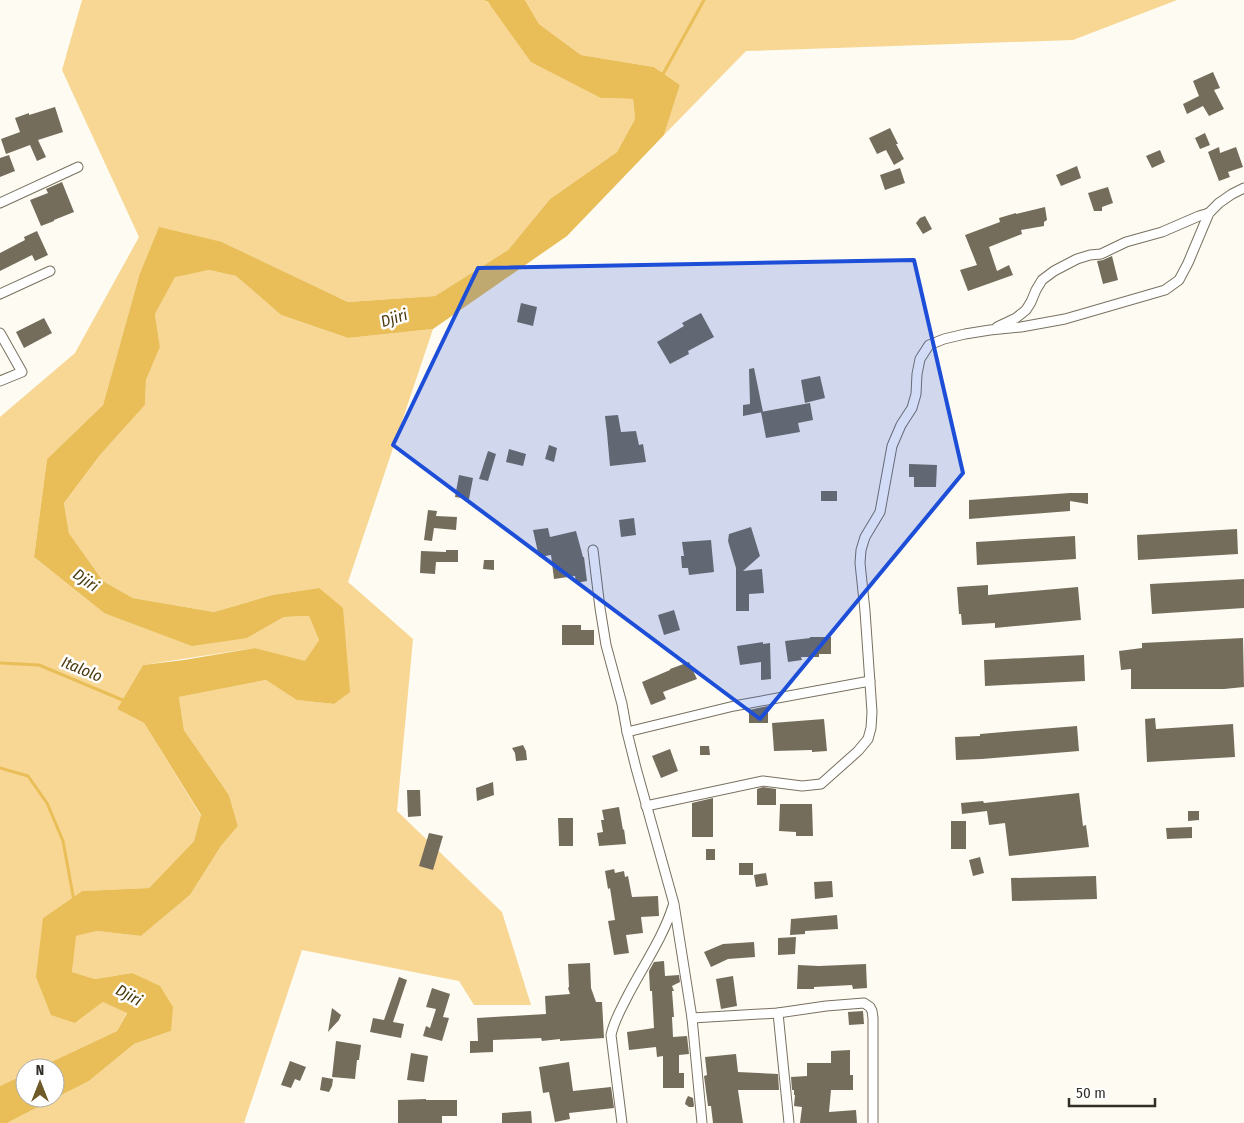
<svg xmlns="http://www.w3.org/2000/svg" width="1244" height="1123" viewBox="0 0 1244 1123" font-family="'Fira Sans Condensed',sans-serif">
<rect width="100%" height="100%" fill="#fefbf3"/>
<g fill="#f7d793">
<path d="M82,0H483L487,2L601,98L633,99L635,119L617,152L550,199L508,250L435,296L348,302L222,242L139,276L103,405L47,459L34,557L104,613L247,638L284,617L309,616L319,640L305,662L255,648L143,665L117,709L144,723L201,816L194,841L149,888L82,891L43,918L75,1023L103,1002L127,1012L117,1031L38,1068H25V1074L0,1086V417L75,353L139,237L62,70Z"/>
<path d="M525,0H1177L1073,40L746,51L664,135L680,85L654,67L581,55L539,24Z"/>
<path d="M209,270L236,276L281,315L348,338L433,329L348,582L413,639L397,811L502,912L531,1005H474L459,981L302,950L244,1123H7L89,1081L134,1044L171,1031L132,973L95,979L72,972L75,936L97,931L141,936L190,895L221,846L238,826L229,795L184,730L179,697L266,680L298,700L334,704L319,588L272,595L214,612L133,598L103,581L69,533L64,503L100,455L145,405L146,380L160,347L155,314L175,276Z"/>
</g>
<path fill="#e9be58" d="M483,0H525L539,24L581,55L654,67L680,85L664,135L567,236L433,329L348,338L281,315L236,276L209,270L175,277L155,314L160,347L146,380L145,405L100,455L64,503L69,533L103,581L133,598L214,612L272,595L319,588L343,608L350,692L334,704L297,700L266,680L179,697L184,730L229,795L238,826L221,846L190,895L141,936L97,931L76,936L72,972L95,979L132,973L160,986L173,1007L171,1031L134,1044L89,1081L7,1123H0V1086L25,1074V1098H55V1068H38L117,1031L127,1013L103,1002L75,1023L51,1015L36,977L43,918L82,891L149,888L194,841L201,815L144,723L117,709L143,665L184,660L255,648L305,661L319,640L309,616L284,617L247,638L192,646L104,613L34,557L47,459L103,405L139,276L159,227L222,242L348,302L435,296L508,250L550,199L617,152L635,119L633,99L601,98L531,62L488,2Z"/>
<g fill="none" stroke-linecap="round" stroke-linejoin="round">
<g stroke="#e9be58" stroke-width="3">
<path d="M662,76L704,0"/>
<path d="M0,663L39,665L125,701"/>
<path d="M0,768L28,776L47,803L63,841L74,901"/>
</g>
</g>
<g fill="#746d5c">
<path d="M1213,72L1220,88L1214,90L1224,109L1209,116L1203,106L1187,114L1183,104L1199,96L1193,81Z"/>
<path d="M55,107L63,132L38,140L46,157L37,161L30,145L6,154L1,139L20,132L15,118L29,113V115Z"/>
<path d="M890,128L898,144H896L904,159L894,165L886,150L877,154L869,138Z"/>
<path d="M1205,133L1210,145L1200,149L1195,138Z"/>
<path d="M1219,147L1220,153L1236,147L1243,167L1228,172L1230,177L1219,181L1208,152Z"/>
<path d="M1160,150L1165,162L1152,168L1146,156Z"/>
<path d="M9,155L15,171L0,177V158Z"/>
<path d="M1077,166L1081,178L1061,186L1056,175Z"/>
<path d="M900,168L905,183L885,190L880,175Z"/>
<path d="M62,182L74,212L54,220V221L41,226L30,200L48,193L46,189Z"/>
<path d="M1108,187L1113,203L1102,207V211H1094L1088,193Z"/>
<path d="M1045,207L1047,220L1044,222V226L1021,230L1022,234L989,247L997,271L1009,265L1013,275L968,291L960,270L977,265L965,235L1000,222L999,218L1016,213V214Z"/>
<path d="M925,216L932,229L923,234L916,223L920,218Z"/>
<path d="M37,231L48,255L35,261L32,255L0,271V253L25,240L24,237Z"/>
<path d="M1112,256L1118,280L1103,284L1097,261L1103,260Z"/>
<path d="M521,303L537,307L533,326L517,322Z"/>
<path d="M701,313L714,337L688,351L689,354L670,364L657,342L684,326L682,323Z"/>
<path d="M44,318L52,333L24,348L16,332Z"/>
<path d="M754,368L763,412L743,416V405L750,404L749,369Z"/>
<path d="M820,376L825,398L805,403L801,380Z"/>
<path d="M810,403L813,420L798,423L800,432L766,438L761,412Z"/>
<path d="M618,415L621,432L636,431L639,445L643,444L646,462L610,466L607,433L605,416Z"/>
<path d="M549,445L557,448L554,462L545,459Z"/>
<path d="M509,449L526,454L523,466L506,462Z"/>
<path d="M488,451L496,454L488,481L479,479Z"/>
<path d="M909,464L937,465L936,487H914V477H909Z"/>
<path d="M459,475L473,478L469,499L455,497Z"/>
<rect x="821" y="491" width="16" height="10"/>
<path d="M1070,493H1088V504L1070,501V511L969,519V500Z"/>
<path d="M428,510L437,511L436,516L457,517L456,530L434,528L432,541L424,540Z"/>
<path d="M634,518L636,535L621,537L619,520Z"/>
<path d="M751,527L760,556L743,571L762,569L764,593L749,594V611H736V568L728,541L729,534Z"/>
<path d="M548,528L550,537L576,531L583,557H584L587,581L576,583L575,576L554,579L551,555L539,557L533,530Z"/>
<path d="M1237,529L1238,554L1138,560L1137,535Z"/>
<path d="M1075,536L1076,559L977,565L976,542Z"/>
<path d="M711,540L714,572L689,575L688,568H682L681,556H684L682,542Z"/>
<path d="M446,550H458V562H436L435,574L420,573L421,551L446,552Z"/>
<path d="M484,560H494V570L483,569Z"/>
<path d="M1244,579V608L1152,614L1150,584Z"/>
<path d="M988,585V595L1078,587L1081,620L995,628V623L962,625L961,614H959L957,587Z"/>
<path d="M674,610L680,630L664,635L658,615Z"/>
<path d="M562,625H581V630H594V645H562Z"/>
<path d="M810,637H831V654H819V657H801L802,660L788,662L785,641L810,638Z"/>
<path d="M1243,638L1244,687L1224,689H1131V669L1121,670L1119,651L1142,648V643Z"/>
<path d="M763,642V644L770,643L771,679L761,680V662L740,665L737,646Z"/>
<path d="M1084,655L1085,681L985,686L984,660Z"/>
<path d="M689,662L697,679L663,692L666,699L651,705L642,682L670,670V669Z"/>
<path d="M768,706V723H749V710Z"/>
<path d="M1155,718L1156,729L1233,724L1235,757L1147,762L1145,719Z"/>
<path d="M824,719L827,751L812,752V750L774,751L772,723Z"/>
<path d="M1077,726L1079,751L982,759L956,760L955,737L980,736V734Z"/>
<path d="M523,745L526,751L527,760L516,761L515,753L512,748Z"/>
<path d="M700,746H709L710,755H700Z"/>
<path d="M670,749L678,771L661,778L652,756Z"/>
<path d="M493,782L494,795L477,801L476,788Z"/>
<path d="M763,787L776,789V805H757V789Z"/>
<path d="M407,790H420L421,816L408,817Z"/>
<path d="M1079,793L1083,826L1086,825L1089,847L1009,856L1005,823L989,825L987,811L962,814L961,803L983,801L984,803Z"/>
<path d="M713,798V837H692V803Z"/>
<path d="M780,804H812L813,836H796V832L779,831Z"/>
<path d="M619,807L623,830L624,829L626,844L599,846L597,833L603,832L601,820H604L602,810Z"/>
<path d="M1188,811H1199V820L1188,821Z"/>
<path d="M558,818H573V846H559Z"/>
<rect x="951" y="821" width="15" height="28"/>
<path d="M1192,827V838L1167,839L1166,828Z"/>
<path d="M429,833L443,836L433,870L419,866Z"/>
<rect x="706" y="849" width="9" height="11"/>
<path d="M980,857L984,873L973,876L969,860Z"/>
<rect x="739" y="863" width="14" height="12"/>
<path d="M614,869L615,873L624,871L625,877L628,876L632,897L658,896L659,916L641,917L643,933L626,935L629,953L614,955L608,921L615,920L610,888L608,889L605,871Z"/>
<path d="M766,873L768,885L756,887L754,875Z"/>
<path d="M1096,876L1097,899L1012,901L1011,878Z"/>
<path d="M832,881L833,897L815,899L814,882Z"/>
<path d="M837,915L838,929L805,931V934L790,935L791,919Z"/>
<path d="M796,937L795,954L778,955V938Z"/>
<path d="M754,942L755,957L728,959L711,967L704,952L723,944Z"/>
<path d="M664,961L665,976L679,975L680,982L672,986L674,991H672L674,1017H672L673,1037L687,1036L689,1054L679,1055V1073H684V1088H663V1056L657,1057L656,1047L629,1050L627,1032L654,1028L652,991H650L649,971L654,962Z"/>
<path d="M590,963L591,988L596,1002H602L604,1038L560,1041V1039L542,1041L541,1038L493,1040V1052L470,1053V1041H478L477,1018L546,1014L545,996L570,994L568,988L569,987L568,964Z"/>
<path d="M866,964L867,988L853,989L852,985L814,987V989H797L798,965L819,966Z"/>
<path d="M733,976L737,1006L721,1009L716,979Z"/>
<path d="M399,977L407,980L393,1022L404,1024L401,1038L370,1032L373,1018L384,1020Z"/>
<path d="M432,988L450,994L443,1017L449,1018L442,1041L423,1036L426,1026L430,1028L436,1009L426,1007Z"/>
<path d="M332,1008L341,1015L339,1020L328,1032Z"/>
<path d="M863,1011L864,1024L849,1025L848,1012Z"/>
<path d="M336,1041L361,1045L359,1060H357L355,1079L332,1077Z"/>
<path d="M850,1050V1075H853V1090H831L829,1112L856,1110L857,1123H800L802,1107L794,1106L795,1095H794V1090H792L791,1077L807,1076V1063H831V1051Z"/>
<path d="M411,1053L428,1056L424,1082L407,1080Z"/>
<path d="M736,1054L738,1072L778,1074L779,1090H738L743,1123H713L711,1106H708L704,1076L707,1075L705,1057Z"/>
<path d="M290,1061L306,1067L300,1081L295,1079L291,1088L281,1085Z"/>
<path d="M569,1062L573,1091L611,1087L614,1108L569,1113L570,1119L555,1122L549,1092L543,1093L539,1067Z"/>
<path d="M322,1077L333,1079L332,1086L329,1092L320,1090Z"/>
<path d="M688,1096L693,1098L694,1106L693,1107H689L685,1104L686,1100Z"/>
<path d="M426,1099V1100H457V1116H442V1123H398V1100Z"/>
<path d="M531,1111L532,1123H502V1113Z"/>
</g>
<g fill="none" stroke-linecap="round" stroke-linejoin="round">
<g stroke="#797160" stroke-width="11">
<g id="street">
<path d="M0,203L78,167"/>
<path d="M0,294L50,271"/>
<path d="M997,327L1016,318L1026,310L1031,302L1036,290L1042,280L1054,271L1077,259L1090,255L1101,254L1126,242L1162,232L1199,216L1209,213"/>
<path d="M0,333L22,372L0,381"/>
<path d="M593,550L600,608L606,645L622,704L627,732L636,768L674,904L692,1018L702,1123"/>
<path d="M627,732L734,706L870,681"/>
<path d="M646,806L763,781L802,786L821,784L858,751L868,739L871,728L872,712L865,611L860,563L861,550L865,537L880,512L892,446L901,425L912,408L916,394L917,374L920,359L929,345L944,339L965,334L990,330L1021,327L1065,319L1165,290L1179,280L1188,263L1209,213L1219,203L1232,194L1244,188"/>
<path d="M778,1013L789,1123"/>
<path d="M692,1018L778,1013L826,1006L864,1003L870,1007L872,1011L873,1018V1123"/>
<path d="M622,1123L611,1035C614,1021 620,1011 626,999C641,969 663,938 673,906"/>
</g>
</g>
<use href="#street" stroke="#fff" stroke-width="9"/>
</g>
<path fill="#1d4ed8" fill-opacity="0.2" stroke="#1d4ed8" stroke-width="4" stroke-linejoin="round" d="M914,260L963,473L760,719L393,445L478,268Z"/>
<g text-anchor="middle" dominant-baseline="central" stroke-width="5" stroke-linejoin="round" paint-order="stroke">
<g font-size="16" font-style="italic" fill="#4a390d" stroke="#fff">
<text transform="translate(394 318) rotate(-17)">Djiri</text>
<text transform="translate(86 580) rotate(35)">Djiri</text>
<text transform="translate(82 669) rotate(22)">Italolo</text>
<text transform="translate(129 995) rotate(29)">Djiri</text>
</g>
</g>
<g transform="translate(40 1083)"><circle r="24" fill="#ffffff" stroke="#adaba9"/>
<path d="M0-4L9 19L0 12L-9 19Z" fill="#6e5929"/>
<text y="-8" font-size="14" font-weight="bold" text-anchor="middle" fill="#312e27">N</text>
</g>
<path d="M1069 1098v8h86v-8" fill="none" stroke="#312e27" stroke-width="2.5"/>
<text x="1076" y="1098" font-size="15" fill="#312e27" stroke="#ffffff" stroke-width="4" paint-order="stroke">50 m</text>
</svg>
